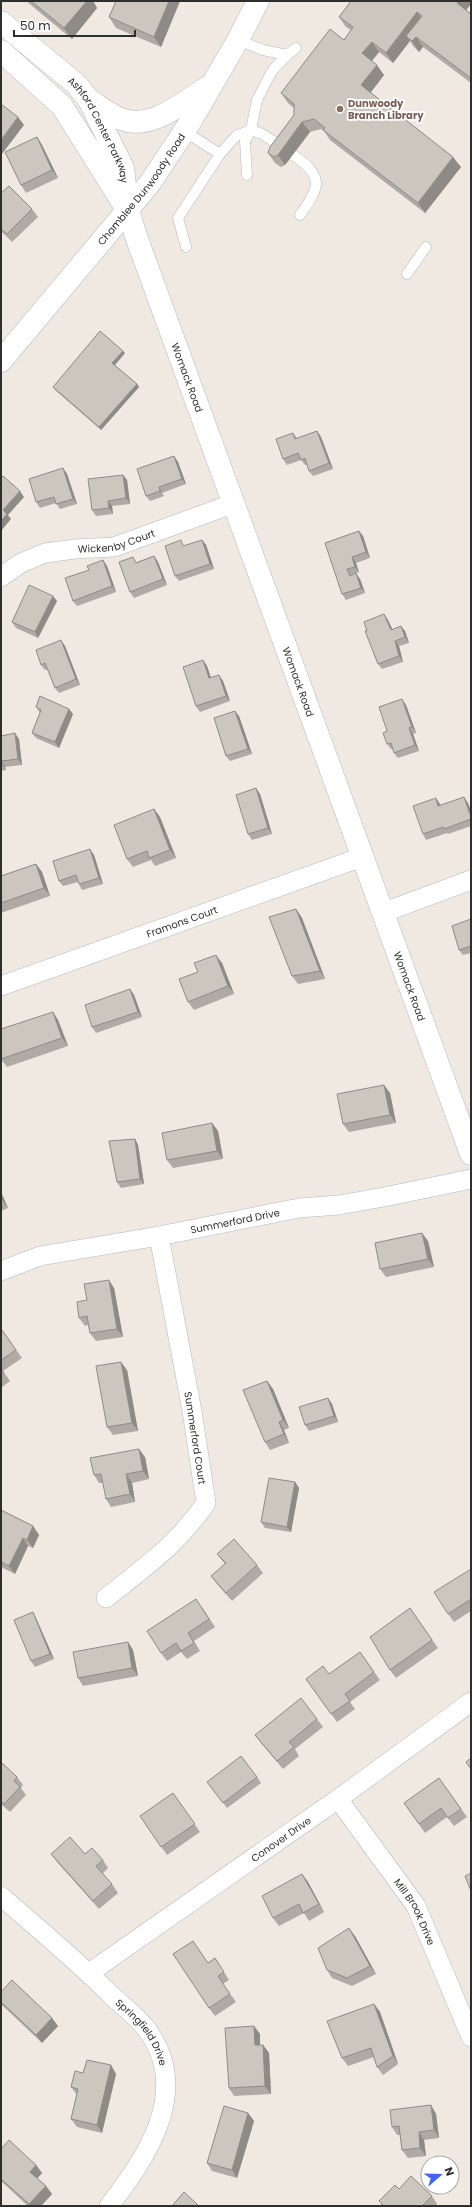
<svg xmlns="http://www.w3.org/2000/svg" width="472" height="2207" viewBox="0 0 472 2207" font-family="Poppins,sans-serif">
<rect width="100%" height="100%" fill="#efe9e1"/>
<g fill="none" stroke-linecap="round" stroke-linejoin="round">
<g stroke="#b4b7c1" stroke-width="11">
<g id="service">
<path d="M238,40L263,50L287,55L296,48"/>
<path d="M184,131L220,154L178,218L186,247"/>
<path d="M220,154L236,136L251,130L262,134L284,148"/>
<path d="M293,155C324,176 321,186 300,215"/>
<path d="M247,175L245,141L251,130L257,100L272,71L287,55"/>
<path d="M407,274L426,247"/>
</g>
</g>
<g stroke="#b4b7c1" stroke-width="20">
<g id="minor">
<path id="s1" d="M1,577L21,563L45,553L75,549L114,547L232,504"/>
<path d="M382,913L471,880"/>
<path id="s2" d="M1,986L362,857"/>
<path id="s3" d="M1,1271L40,1256L159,1236L299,1208L339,1205L384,1197L471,1179"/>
<path d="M106,1598C145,1567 177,1545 206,1503L192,1411L159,1236"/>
<path id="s4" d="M338,1799L416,1906L471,2037"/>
<path id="s5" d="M1,1896C37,1928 75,1959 109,1993C121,2005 142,2020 150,2034C190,2094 146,2158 109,2206"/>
<path id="s6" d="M89,1973L338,1799L471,1702"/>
</g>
</g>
<g stroke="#b4b7c1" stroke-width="23">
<g id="tertiary">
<path id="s7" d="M1,22L76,84L89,100L123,168L128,210L137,239L471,1154"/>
<path d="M1,51L62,106L126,208"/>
<path d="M89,100C99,106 110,115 121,119C152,131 183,102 208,87"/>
<path id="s8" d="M1,361L150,183L189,124L238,40L258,1"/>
</g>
</g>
<use href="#service" stroke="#fff" stroke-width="10"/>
<use href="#minor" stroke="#fff" stroke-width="19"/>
<use href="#tertiary" stroke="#fff" stroke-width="22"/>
</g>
<g fill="#afaba4">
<path d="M26,1H93L97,8L72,39Z"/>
<path d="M116,1H180L161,47L116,28L109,17Z"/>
<path d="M471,1V4L466,10L471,14V83L423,47L419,52L413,46L410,41L393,63L379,52L372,61L384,75L370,93L461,167L425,213L330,140L324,131L321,129L310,132L285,165L281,167L275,163L268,153L294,115V108L288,103L281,93L344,40L351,30L346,27L339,17Z"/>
<path d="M37,137L42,145L58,178L26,193L21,185Z"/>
<path d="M1,193L32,209L38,217L12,242L1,231Z"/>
<path d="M125,353L115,365L137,384L139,387L101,430L55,390L53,387Z"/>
<path d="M317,431L321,437L333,469L313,476L309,471L307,465H305L301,460L287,465L283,459L293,433L297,438Z"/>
<path d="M174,456L178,462L186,484L162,493L164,496L150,501L146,496Z"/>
<path d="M63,468L67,474L77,504L60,509L56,503L40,508L36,502Z"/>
<path d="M123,475L127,480L130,504L112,506L113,514L96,516L92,510Z"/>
<path d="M359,531L363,536L370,558L356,563L359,572L351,575L360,579L365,593L346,600L342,594L325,543Z"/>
<path d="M202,540L206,545L214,569L179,581L175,576L185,546Z"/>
<path d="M154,556L158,562L167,585L134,598L130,592L137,562Z"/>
<path d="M103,560L107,566L116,592L77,606L73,601L89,570Z"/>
<path d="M57,601L38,638L16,628L12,622Z"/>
<path d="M384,614L388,620L392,629L405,631L409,643L399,646L403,662L382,669L378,664L367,631Z"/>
<path d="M65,646L80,685L59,693L55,688L48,669L45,670L41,665Z"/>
<path d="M203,660L207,666L211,678L223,681L230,701L200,712L196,706Z"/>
<path d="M406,705L416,733L413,734L419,751L398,758L394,753L393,749H391L387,744V731Z"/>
<path d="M36,707L73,714L59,748L36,738L32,733L40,713Z"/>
<path d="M239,716L252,754L230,761L226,756Z"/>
<path d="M1,736L19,739L22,765L5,767L6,770L1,771Z"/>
<path d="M260,794L272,834L252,840L248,834Z"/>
<path d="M436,798L440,806L468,803L471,811V826L448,834L447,833L426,840L423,834Z"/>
<path d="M154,809L160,817L176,858L155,866L151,860L133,867L127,859Z"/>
<path d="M94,855L103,884L82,890L78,882L63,886L59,881Z"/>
<path d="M36,864L42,872L50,896L1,913V876Z"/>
<path d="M296,909L302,918L325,979L298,984L292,976Z"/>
<path d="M471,919V953L463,955L459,950Z"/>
<path d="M222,963L234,994L194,1010L188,1002Z"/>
<path d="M130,989L134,995L142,1017L96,1033L92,1027Z"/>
<path d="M53,1012L58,1020L68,1046L7,1067L1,1059Z"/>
<path d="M390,1093L396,1123L349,1132L343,1124Z"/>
<path d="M212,1123L218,1131L223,1159L173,1168L167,1160Z"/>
<path d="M135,1139L138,1145L144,1184L121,1188L117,1182Z"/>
<path d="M1,1192L8,1208L1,1211Z"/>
<path d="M428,1241L434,1267L386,1277L380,1269Z"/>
<path d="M114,1288L123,1337L96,1341L90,1333L88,1325L85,1326L79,1318L87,1300Z"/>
<path d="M1,1330H2L22,1358L3,1371L10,1381L1,1388Z"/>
<path d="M127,1370L138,1431L113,1435L107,1427Z"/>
<path d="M267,1381L273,1389L289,1428L284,1430L289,1443L270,1450L265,1442Z"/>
<path d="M328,1398L332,1404L338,1422L309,1431L305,1425Z"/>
<path d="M145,1457L149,1479L132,1483L135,1502L111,1507L106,1499L103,1483H99L94,1475Z"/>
<path d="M295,1482L299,1488L291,1532L265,1528L261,1522Z"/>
<path d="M1,1510L33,1526L39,1535L33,1548L28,1546L15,1574L1,1567Z"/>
<path d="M217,1554L257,1565L263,1573L232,1601L217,1584L211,1576L225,1564Z"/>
<path d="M471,1569V1611L454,1622L448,1614Z"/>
<path d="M202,1607L215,1627L194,1641L200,1651L187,1659L181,1652L167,1661L161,1653Z"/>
<path d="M410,1608L438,1648L396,1678L390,1670Z"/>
<path d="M36,1618L54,1659L35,1667L31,1661Z"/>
<path d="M128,1642L133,1650L138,1676L83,1686L78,1678Z"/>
<path d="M360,1652L380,1680L350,1702L355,1709L337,1722L306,1679L329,1674Z"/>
<path d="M317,1719L323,1727L295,1749L299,1756L283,1769L261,1743L255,1735Z"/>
<path d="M1,1762L17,1777L23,1785L21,1788L26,1795L10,1812L1,1804Z"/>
<path d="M257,1777L261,1783L227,1808L211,1787Z"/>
<path d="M439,1778L467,1817L454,1826L447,1817L425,1833L404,1803Z"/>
<path d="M173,1793L200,1832L167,1855L140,1816Z"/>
<path d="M51,1854H85L103,1860L108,1868L102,1874L112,1884L118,1893L99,1909L57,1862Z"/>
<path d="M302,1874L308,1882L324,1912L309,1921L304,1913L279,1926L273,1918Z"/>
<path d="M355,1936L376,1974L352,1986L332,1978L327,1970Z"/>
<path d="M215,1958L229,1980L223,1984L236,2002L215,2016L209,2008L208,1963Z"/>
<path d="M1,1992L58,2026L42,2043L2,2005L1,2004Z"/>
<path d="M374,2004L380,2012L398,2064L383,2075L377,2067L374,2057L348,2066L342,2058Z"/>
<path d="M254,2026L260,2034V2045H263L269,2053L271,2094L234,2096L229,2088Z"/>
<path d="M111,2065L116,2074L102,2133L77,2127L71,2119L77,2095L71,2087L83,2073Z"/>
<path d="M431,2105L436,2114L439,2138L424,2140L426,2156L408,2158L402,2150L400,2135H397L392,2127Z"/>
<path d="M248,2113L254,2121L237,2178L212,2171L207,2163Z"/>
<path d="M1,2149L36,2165L42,2173L37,2178L46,2186L52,2194L41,2206H28L1,2181Z"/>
<path d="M432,2196L437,2204L436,2206H382L379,2201Z"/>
</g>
<g fill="#8e8b86">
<path d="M87,1H93L97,8L72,39L64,28Z"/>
<path d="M169,1H180L161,47L154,37Z"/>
<path d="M459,1H471V4L464,13L457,3Z"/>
<path d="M417,12L424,22L406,36L410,41L393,63L386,53Z"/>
<path d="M416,37L423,47L419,52L412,41Z"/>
<path d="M372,42L379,52L370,63L362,53Z"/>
<path d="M377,65L384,75L368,96L361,85Z"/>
<path d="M18,117L24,125L2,154L1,152V140Z"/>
<path d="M302,122L310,132L285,165L278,155Z"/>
<path d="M37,137L42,145L58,178L52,170Z"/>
<path d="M453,157L461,167L425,213L418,203Z"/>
<path d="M123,351L125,353L114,366L112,363Z"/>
<path d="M137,384L139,387L101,430L99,427Z"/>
<path d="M317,431L321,437L333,469L329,463Z"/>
<path d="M174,456L178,462L186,484L182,479Z"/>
<path d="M63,468L67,474L77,504L73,499Z"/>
<path d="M123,475L127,480L130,504L126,498Z"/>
<path d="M159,487L162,493L164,496L160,491Z"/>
<path d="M20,491L24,497L8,515L11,519L1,531V521L3,510Z"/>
<path d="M108,501L112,506L113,514L109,508Z"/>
<path d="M359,531L363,536L370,558L366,552Z"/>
<path d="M202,540L206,545L214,569L210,564Z"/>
<path d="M154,556L158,562L167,585L163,579Z"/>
<path d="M352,557L356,563L359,572L355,567Z"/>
<path d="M103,560L107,566L116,592L112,586Z"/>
<path d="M356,573L360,579L365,593L361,588Z"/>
<path d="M53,596L57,601L38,638L35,632Z"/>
<path d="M384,614L388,620L395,635L391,630Z"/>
<path d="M401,626L405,631L409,643L405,637Z"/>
<path d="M61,640L65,646L80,685L76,679Z"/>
<path d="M395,641L399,646L403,662L399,656Z"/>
<path d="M203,660L207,666L213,684L209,678Z"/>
<path d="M219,675L223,681L230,701L226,696Z"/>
<path d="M402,699L406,705L416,733L412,727Z"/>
<path d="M69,709L73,714L59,748L55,742Z"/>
<path d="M235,711L239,716L252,754L248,749Z"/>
<path d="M409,728L413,734L419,751L415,745Z"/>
<path d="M15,733L19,739L22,765L18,759Z"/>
<path d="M1,761L5,767L6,770L2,764Z"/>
<path d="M256,788L260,794L272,834L268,828Z"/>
<path d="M464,797L468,803L471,811V817Z"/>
<path d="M436,798L440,804L442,812L438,806Z"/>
<path d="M154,809L160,817L176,858L170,850Z"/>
<path d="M90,849L94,855L103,884L99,878Z"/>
<path d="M36,864L42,872L50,896L44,888Z"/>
<path d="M296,909L302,918L325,979L320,971Z"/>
<path d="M216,955L222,963L234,994L228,986Z"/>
<path d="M130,989L134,995L142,1017L138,1012Z"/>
<path d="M53,1012L58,1020L68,1046L62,1038Z"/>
<path d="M384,1085L390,1093L396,1123L390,1115Z"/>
<path d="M212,1123L218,1131L223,1159L217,1151Z"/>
<path d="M135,1139L138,1145L144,1184L140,1179Z"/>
<path d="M1,1192L8,1208L1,1198Z"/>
<path d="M422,1233L428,1241L434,1267L428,1259Z"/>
<path d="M109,1280L114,1288L123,1337L117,1329Z"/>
<path d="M121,1362L127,1370L138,1431L132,1423Z"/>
<path d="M267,1381L273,1389L289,1428L283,1420Z"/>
<path d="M328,1398L332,1404L338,1422L334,1416Z"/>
<path d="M279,1422L284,1430L289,1443L284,1434Z"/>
<path d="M139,1449L145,1457L149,1479L143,1471Z"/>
<path d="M126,1474L132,1483L135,1502L130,1494Z"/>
<path d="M295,1482L299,1488L291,1532L287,1527Z"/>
<path d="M33,1526L39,1535L33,1548L27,1540Z"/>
<path d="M23,1538L28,1546L15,1574L9,1566Z"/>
<path d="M33,1612L36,1618L54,1659L50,1654Z"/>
<path d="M128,1642L133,1650L138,1676L132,1668Z"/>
<path d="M302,1874L308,1882L324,1912L319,1904Z"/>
<path d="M349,1928L355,1936L376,1974L370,1966Z"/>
<path d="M374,2004L380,2012L398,2064L393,2056Z"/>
<path d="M52,2018L58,2026L42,2043L36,2035Z"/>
<path d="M254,2026L260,2034V2053L255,2045Z"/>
<path d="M263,2045L269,2053L271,2094L265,2086Z"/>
<path d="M111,2065L116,2074L102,2133L97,2125Z"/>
<path d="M431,2105L436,2114L439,2138L434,2130Z"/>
<path d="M248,2113L254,2121L237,2178L232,2170Z"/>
<path d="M419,2132L424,2140L426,2156L420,2148Z"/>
<path d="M36,2165L42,2173L36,2180L30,2172Z"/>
<path d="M46,2186L52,2194L41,2206H30L29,2204Z"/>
</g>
<g fill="#cbc7bf" stroke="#8e8b86">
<path d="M31,1H87L64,28Z"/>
<path d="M116,1H169L154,37L109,17Z"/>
<path d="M351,1H459L457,3L471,14V78L416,37L412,41L406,36L422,16L417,12L386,53L372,42L362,53L377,65L361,85L453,157L418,203L323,130L325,128L314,119L302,122L278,155L274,157L268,153L270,147L294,115V104L281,93L330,29L344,40L353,27L339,17Z"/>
<path d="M1,104L18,117L1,140Z"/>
<path d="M37,137L52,170L21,185L5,152Z"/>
<path d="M9,186L32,209L7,234L1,229V193Z"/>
<path d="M100,331L123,351L112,363L137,384L99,427L53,387Z"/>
<path d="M317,431L329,463L309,471L305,458L301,460L298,453L283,459L276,439L293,433L295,439Z"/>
<path d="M174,456L182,479L159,487L160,491L146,496L137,469Z"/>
<path d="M63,468L73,499L56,504L54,497L36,502L29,479Z"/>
<path d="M123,475L126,498L108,501L109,508L92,510L88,479Z"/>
<path d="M3,476L20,491L3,510L7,514L1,521V478Z"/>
<path d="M359,531L366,552L352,557L355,567L347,569L350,576L356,573L361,588L342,594L325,543Z"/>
<path d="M181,540L183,546L202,540L210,564L175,576L165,546Z"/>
<path d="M154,556L163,579L130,592L119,562L133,557L136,563Z"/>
<path d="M103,560L112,586L73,601L65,578L89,570L87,566Z"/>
<path d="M29,585L53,596L35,632L12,622Z"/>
<path d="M384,614L391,630L401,626L405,637L395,641L399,656L378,664L365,631H367L364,622Z"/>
<path d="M61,640L76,679L55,688L45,663L41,665L36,650Z"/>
<path d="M203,660L209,678L219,675L226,696L196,706L183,667Z"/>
<path d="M40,696L69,709L55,742L32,733L41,710L36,707Z"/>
<path d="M402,699L412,727L409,728L415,745L394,753L391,743L387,744L383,733L387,731L379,707Z"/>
<path d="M235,711L248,749L226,756L214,718Z"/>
<path d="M15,733L18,759L1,761L2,764H1V736Z"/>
<path d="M256,788L268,828L248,834L236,795Z"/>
<path d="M464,797L471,817V819L444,829L443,827L423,834L413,806L436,798L438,806Z"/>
<path d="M154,809L170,850L149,858L147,851L127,859L114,825Z"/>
<path d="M90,849L99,878L79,884L76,875L59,881L53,861Z"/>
<path d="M36,864L44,888L1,903V876Z"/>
<path d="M296,909L320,971L292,976L269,917Z"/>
<path d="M471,919V946L459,950L452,926Z"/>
<path d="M216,955L228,986L188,1002L179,979L198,972L194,963Z"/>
<path d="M130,989L138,1012L92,1027L85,1005Z"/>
<path d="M53,1012L62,1038L1,1059V1029Z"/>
<path d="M384,1085L390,1115L343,1124L337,1094Z"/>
<path d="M212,1123L217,1151L167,1160L162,1133Z"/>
<path d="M135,1139L140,1179L117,1182L109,1141Z"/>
<path d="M422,1233L428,1259L380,1269L375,1243Z"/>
<path d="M109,1280L117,1329L90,1333L87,1316L79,1318L77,1302L87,1300L84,1284Z"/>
<path d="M1,1330H2L16,1350L1,1360Z"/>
<path d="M121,1362L132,1423L107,1427L96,1366Z"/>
<path d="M1,1368L4,1373L1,1375Z"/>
<path d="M267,1381L283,1420L279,1422L284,1434L265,1442L243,1390Z"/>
<path d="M328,1398L334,1416L305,1425L299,1407Z"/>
<path d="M139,1449L143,1471L126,1474L130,1494L106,1499L101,1474L94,1475L90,1458Z"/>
<path d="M269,1478L295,1482L287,1527L261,1522Z"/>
<path d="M1,1510L33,1526L27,1540L23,1538L9,1566L1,1562Z"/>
<path d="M234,1539L257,1565L226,1593L211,1576L226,1563L217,1554Z"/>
<path d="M471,1569V1599L448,1614L434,1592Z"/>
<path d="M196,1599L209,1619L188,1633L194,1643L181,1651L176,1643L161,1653L147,1631Z"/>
<path d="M410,1608L432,1640L390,1670L370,1637Z"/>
<path d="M33,1612L50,1654L31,1661L14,1620Z"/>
<path d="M128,1642L132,1668L78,1678L73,1652Z"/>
<path d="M360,1652L374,1672L345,1694L350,1701L331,1714L306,1679L323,1666L329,1674Z"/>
<path d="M301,1698L317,1719L289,1742L294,1747L277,1761L255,1735Z"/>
<path d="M241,1756L257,1777L223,1803L207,1782Z"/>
<path d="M471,1758V1769L466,1762Z"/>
<path d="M1,1762L17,1777L14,1781L20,1787L4,1804L1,1801Z"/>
<path d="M439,1778L461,1809L448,1818L441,1808L419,1824L404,1803Z"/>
<path d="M173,1793L195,1824L161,1847L140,1816Z"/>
<path d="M70,1837L85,1854L92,1848L103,1860L96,1866L112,1884L93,1901L51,1854Z"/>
<path d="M471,1873V1891L465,1876Z"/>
<path d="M302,1874L319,1904L303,1913L299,1904L273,1918L262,1896Z"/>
<path d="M349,1928L370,1966L347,1978L327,1970L318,1948Z"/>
<path d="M193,1941L208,1963L215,1958L224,1972L218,1976L230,1994L209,2008L173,1954Z"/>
<path d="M12,1980L52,2018L36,2035L1,2002V1992Z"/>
<path d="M374,2004L393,2056L377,2067L371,2048L342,2058L327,2021Z"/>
<path d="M254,2026L255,2045H263L265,2086L229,2088L225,2028Z"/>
<path d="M87,2060L111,2065L97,2125L71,2119L78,2089L71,2087L75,2071L83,2073Z"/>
<path d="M431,2105L434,2130L419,2132L420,2148L402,2150L399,2126L392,2127L390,2110Z"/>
<path d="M224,2106L248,2113L232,2170L207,2163Z"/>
<path d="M9,2140L36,2165L30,2172L46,2186L29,2204L1,2179V2149Z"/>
<path d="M411,2176L432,2196L422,2206H384L379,2201L395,2185L399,2189Z"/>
<path d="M184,2192L199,2206H172Z"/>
</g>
<circle fill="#8d6e63" stroke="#fff" stroke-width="1.5" cx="340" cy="109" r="4"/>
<g text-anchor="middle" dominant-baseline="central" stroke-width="3.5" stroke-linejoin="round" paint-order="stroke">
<g font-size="10" font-weight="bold" fill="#785e54" stroke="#fff" text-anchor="start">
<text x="348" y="103">Dunwoody<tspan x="348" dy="12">Branch Library</tspan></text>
</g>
<g font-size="10" fill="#2e2e2e" stroke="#fff">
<text stroke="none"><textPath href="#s7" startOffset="149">Ashford Center Parkway</textPath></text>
<text stroke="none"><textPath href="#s8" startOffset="222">Chamblee Dunwoody Road</textPath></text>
<text stroke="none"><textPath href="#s7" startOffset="414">Womack Road</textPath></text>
<text stroke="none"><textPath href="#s1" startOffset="123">Wickenby Court</textPath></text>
<text stroke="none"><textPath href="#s7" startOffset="738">Womack Road</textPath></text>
<text stroke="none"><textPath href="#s2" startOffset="192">Framons Court</textPath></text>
<text stroke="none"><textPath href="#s7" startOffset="1062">Womack Road</textPath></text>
<text stroke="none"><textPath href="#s3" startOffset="240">Summerford Drive</textPath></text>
<text transform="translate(195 1438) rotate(81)">Summerford Court</text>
<text stroke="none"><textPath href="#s6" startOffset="234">Conover Drive</textPath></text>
<text stroke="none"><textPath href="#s4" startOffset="137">Mill Brook Drive</textPath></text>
<text stroke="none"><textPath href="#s5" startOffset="197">Springfield Drive</textPath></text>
</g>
</g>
<rect width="472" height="2207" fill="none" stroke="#2e2e2e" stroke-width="4"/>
<g transform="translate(440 2175) rotate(70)"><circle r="19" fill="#ffffff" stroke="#ababab"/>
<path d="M0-3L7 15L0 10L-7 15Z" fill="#4264fb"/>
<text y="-6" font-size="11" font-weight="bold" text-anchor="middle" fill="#2e2e2e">N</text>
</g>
<path d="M14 30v6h121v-6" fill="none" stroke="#2e2e2e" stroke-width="2"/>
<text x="20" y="30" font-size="12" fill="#2e2e2e" stroke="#ffffff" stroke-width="3" paint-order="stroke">50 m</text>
</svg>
